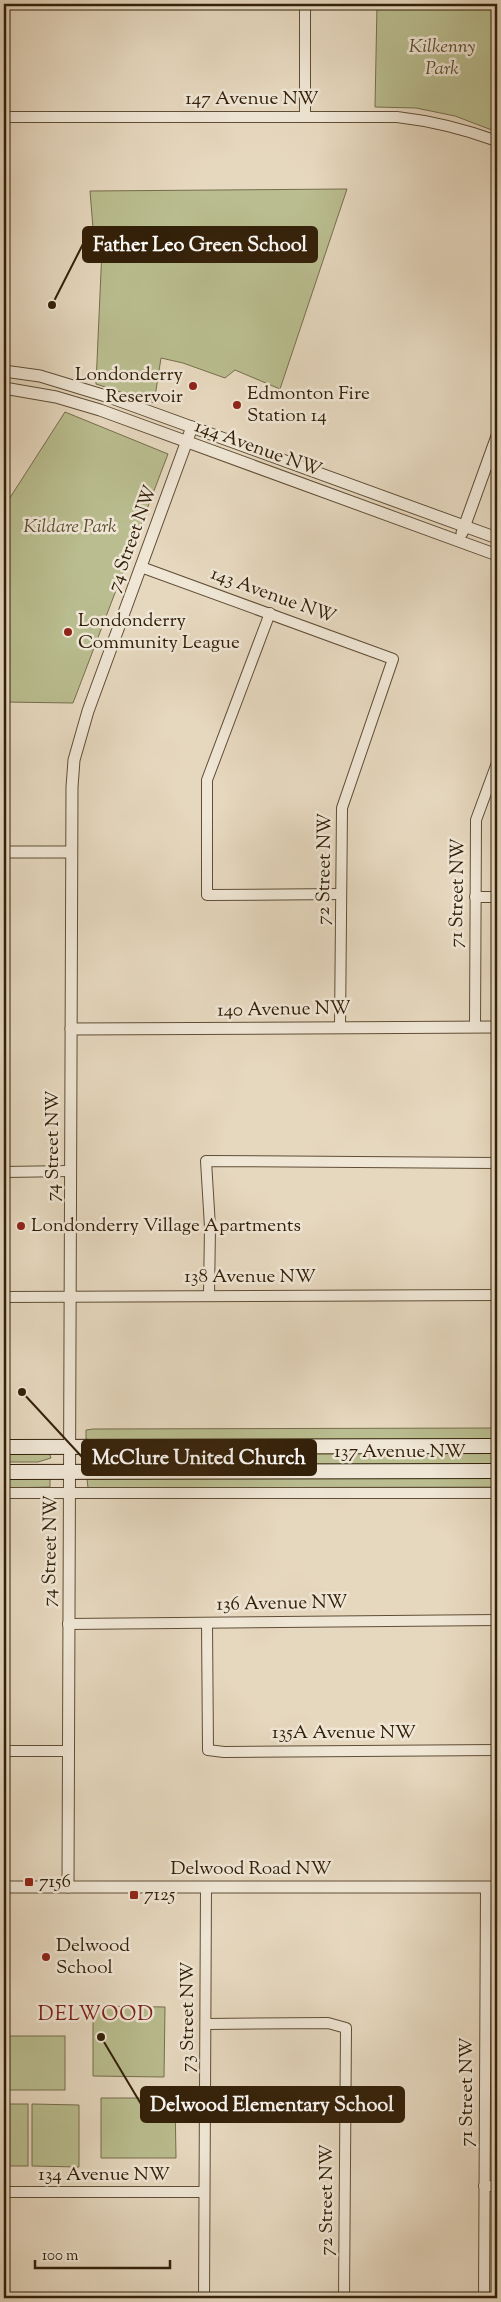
<svg xmlns="http://www.w3.org/2000/svg" width="501" height="2302" viewBox="0 0 501 2302" font-family="'Sorts Mill Goudy',serif">
<rect width="100%" height="100%" fill="#e6d8bf"/>
<filter id="stains"><feTurbulence type="fractalNoise" baseFrequency=".004" numOctaves="4"/><feColorMatrix values="0 0 0 0 .2 0 0 0 0 .09 0 0 0 0 .02 0 0 0 .5 -.17"/></filter>
<radialGradient id="worn" r=".72"><stop offset=".6" stop-color="#630" stop-opacity="0"/><stop offset="1" stop-color="#630" stop-opacity=".3"/></radialGradient>
<g fill="#b9bd8f" stroke="#766e4c">
<path d="M377,4H497V132L455,116L416,108L375,107Z"/>
<path d="M347,189L280,389L235,370L225,378L183,363L161,358L154,403L96,384L102,249L93,228L90,191Z"/>
<path d="M65,412L168,454L73,703L4,702V507Z"/>
<path d="M497,1428V1440L94,1441L86,1439V1430L93,1429Z"/>
<path d="M42,1452L50,1455L51,1458L38,1462H4V1453Z"/>
<path d="M191,1452H497V1465L96,1466L85,1463V1460L95,1457L146,1456Z"/>
<path d="M497,1477V1487L88,1488L87,1479Z"/>
<path d="M4,1478L50,1479V1487L4,1488Z"/>
<path d="M93,2006L165,2007L164,2077L93,2076Z"/>
<rect x="4" y="2036" width="61" height="54"/>
<path d="M101,2098H175L176,2158H101Z"/>
<rect x="4" y="2104" width="24" height="62"/>
<path d="M32,2104L79,2105V2167L32,2166Z"/>
</g>
<g fill="none" stroke-linecap="round" stroke-linejoin="round">
<g stroke="#604e36" stroke-width="12">
<g id="minor">
<path d="M4,117H397C432,121 464,129 497,141"/>
<path d="M305,117V4"/>
<path d="M141,567L393,659L342,808L340,1027"/>
<path d="M270,613L207,780V895L341,894"/>
<path d="M475,897H497"/>
<path d="M475,1027L476,820L497,763"/>
<path d="M4,1172L70,1171"/>
<path d="M209,1295L210,1227L206,1161L497,1163"/>
<path d="M4,1297L497,1295"/>
<path d="M4,1493H497"/>
<path d="M207,1623L208,1750L224,1752L497,1750"/>
<path d="M68,1624L497,1620"/>
<path d="M4,1751H68"/>
<path d="M206,2024L328,2023L346,2028L344,2298"/>
<path d="M484,2186H497"/>
<path d="M4,2192H204"/>
<path d="M204,2298L206,1887"/>
<path d="M484,2298L486,1887"/>
</g>
</g>
<g stroke="#604e36" stroke-width="13">
<g id="tertiary">
<path d="M4,371L40,376L109,397L497,538"/>
<path d="M4,388L56,397L100,410L497,555"/>
<path d="M462,533L497,436"/>
<path d="M4,852H71"/>
<path d="M71,1029L497,1027"/>
<path d="M4,1887H497"/>
<path d="M68,1887L72,787L74,760L88,711L192,427"/>
</g>
</g>
<g stroke="#332009" stroke-width="16">
<g id="secondary">
<path d="M4,1447L497,1446"/>
<path d="M4,1472L497,1471"/>
</g>
</g>
<use href="#minor" stroke="#efe6d5" stroke-width="10"/>
<use href="#tertiary" stroke="#efe6d5" stroke-width="11"/>
<use href="#secondary" stroke="#efe6d5" stroke-width="14"/>
</g>
<g fill="#8f2418" stroke="#efe6d5" stroke-width="2">
<circle cx="193" cy="386" r="5"/>
<circle cx="237" cy="405" r="5"/>
<circle cx="68" cy="632" r="5"/>
<circle cx="21" cy="1226" r="5"/>
<rect x="24" y="1877" width="10" height="10" rx="2.5"/>
<rect x="129" y="1890" width="10" height="10" rx="2.5"/>
<circle cx="46" cy="1957" r="5"/>
</g>
<g text-anchor="middle" dominant-baseline="central" stroke-width="5" stroke-linejoin="round" paint-order="stroke">
<g font-size="19" font-style="italic" fill="#5b4f31" stroke="#efe6d5">
<text x="442" y="47">Kilkenny<tspan x="442" dy="22">Park</tspan></text>
<text x="70" y="527">Kildare Park</text>
</g>
<g font-size="19" fill="#332009" stroke="#efe6d5">
<text x="252" y="99">147 Avenue NW</text>
<text transform="translate(258 449) rotate(20)">144 Avenue NW</text>
<text transform="translate(133 539) rotate(-70)">74 Street NW</text>
<text transform="translate(273 596) rotate(20)">143 Avenue NW</text>
<text transform="translate(325 869) rotate(-89)">72 Street NW</text>
<text transform="translate(458 893) rotate(-89)">71 Street NW</text>
<text transform="translate(284 1010) rotate(-1)">140 Avenue NW</text>
<text transform="translate(53 1146) rotate(-90)">74 Street NW</text>
<text x="250" y="1277">138 Avenue NW</text>
<text x="400" y="1452">137 Avenue NW</text>
<text transform="translate(51 1551) rotate(-89)">74 Street NW</text>
<text transform="translate(282 1604) rotate(-1)">136 Avenue NW</text>
<text x="344" y="1733">135A Avenue NW</text>
<text x="251" y="1869">Delwood Road NW</text>
<text transform="translate(188 2017) rotate(-90)">73 Street NW</text>
<text transform="translate(467 2092) rotate(-90)">71 Street NW</text>
<text x="104" y="2175">134 Avenue NW</text>
<text transform="translate(327 2200) rotate(-90)">72 Street NW</text>
</g>
<g font-size="19" fill="#332009" stroke="#efe6d5" text-anchor="start">
<text x="183" y="375" text-anchor="end">Londonderry<tspan x="183" dy="22">Reservoir</tspan></text>
<text x="247" y="394">Edmonton Fire<tspan x="247" dy="22">Station 14</tspan></text>
<text x="78" y="621">Londonderry<tspan x="78" dy="22">Community League</tspan></text>
<text x="31" y="1226">Londonderry Village Apartments</text>
<text x="39" y="1882">7156</text>
<text x="144" y="1895">7125</text>
<text x="56" y="1946">Delwood<tspan x="56" dy="22">School</tspan></text>
</g>
<g font-size="20" letter-spacing="1" fill="#7a1f14" stroke="#efe6d5">
<text x="96" y="2015">DELWOOD</text>
</g>
</g>
<path fill="none" stroke="#332009" stroke-width="2" d="M52 305L83 244M22 1392L82 1457M101 2037L141 2104"/>
<g fill="#332009" stroke="#efe6d5" stroke-width="2">
<circle cx="52" cy="305" r="5"/>
<circle cx="22" cy="1392" r="5"/>
<circle cx="101" cy="2037" r="5"/>
</g>
<g fill="#332009" stroke="#332009" stroke-width="2">
<rect x="83" y="227" width="234" height="35" rx="5"/>
<rect x="82" y="1440" width="234" height="35" rx="5"/>
<rect x="141" y="2087" width="263" height="35" rx="5"/>
</g>
<g font-size="20" text-anchor="middle" font-weight="bold" fill="#fff">
<text x="200" y="251">Father Leo Green School</text>
<text x="199" y="1464">McClure United Church</text>
<text x="272" y="2111">Delwood Elementary School</text>
</g>
<rect width="501" height="2302" fill="none" stroke="#e6d8bf" stroke-width="20"/>
<rect x="5" y="5" width="491" height="2292" fill="none" stroke="#332009" stroke-width="2.5"/>
<rect x="10" y="10" width="481" height="2282" fill="none" stroke="#332009"/>
<path d="M35 2260v8h135v-8" fill="none" stroke="#332009" stroke-width="2.5"/>
<text x="42" y="2260" font-size="15" fill="#332009" stroke="#efe6d5" stroke-width="4" paint-order="stroke">100 m</text>
<rect width="100%" height="100%" filter="url(#stains)"/>
<rect width="100%" height="100%" fill="url(#worn)"/>
</svg>
